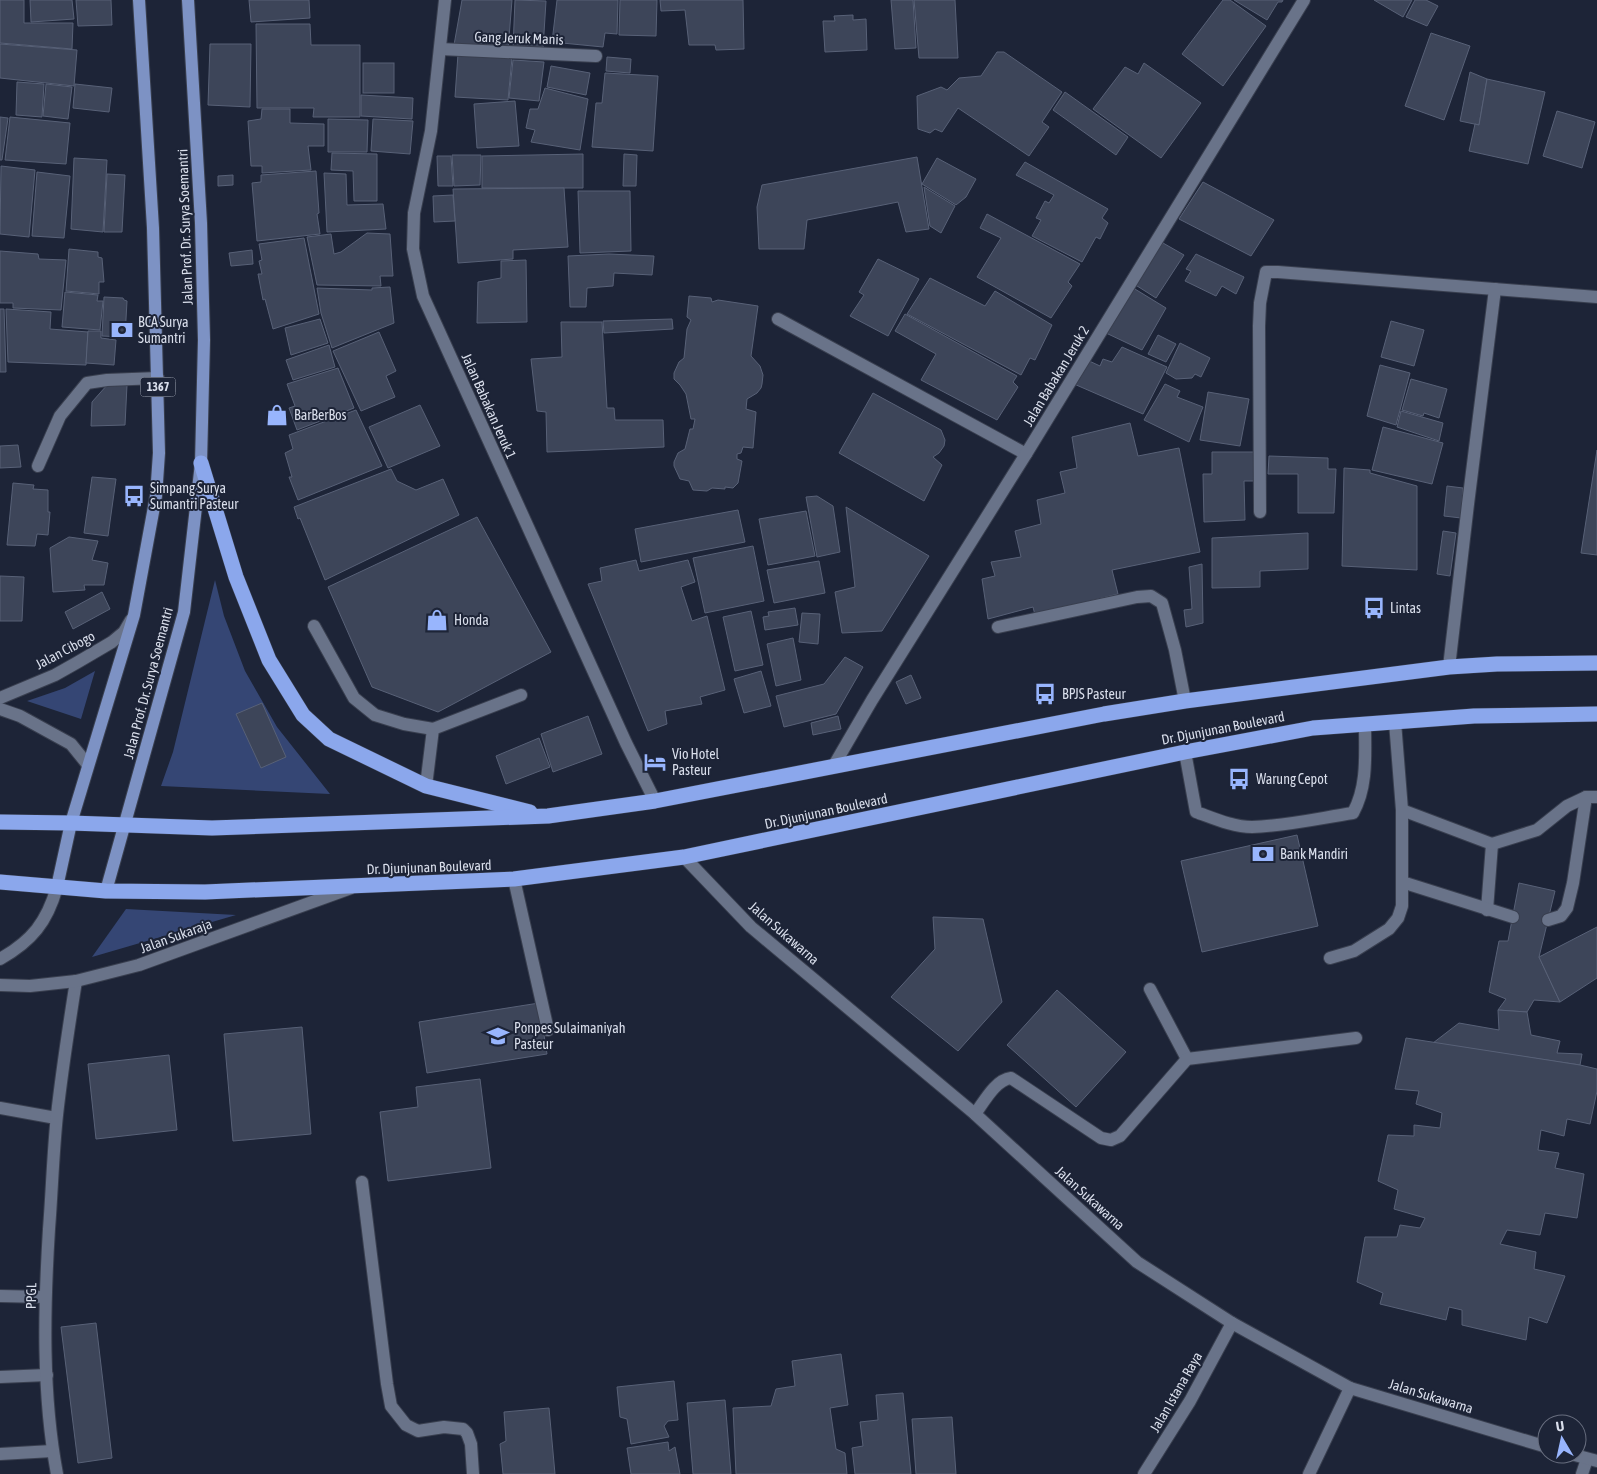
<svg xmlns="http://www.w3.org/2000/svg" width="1597" height="1474" viewBox="0 0 1597 1474" font-family="'Asap Condensed',sans-serif">
<rect width="100%" height="100%" fill="#1d2437"/>
<g fill="#354674">
<path d="M215,580L224,616L245,671L277,727L330,794L161,786L173,752Z"/>
<path d="M95,671L81,719L27,701L65,688Z"/>
<path d="M126,909L236,915L92,957Z"/>
</g>
<g fill="#3d4559" stroke="#586177">
<path d="M0,0H24V23H73L72,49L0,43Z"/>
<path d="M30,0H72L74,19L31,22Z"/>
<path d="M76,0H111L112,25L78,26Z"/>
<path d="M249,0H309L310,18L251,22Z"/>
<path d="M462,0H512L508,50L454,45Z"/>
<path d="M515,0L546,1L543,49L513,48Z"/>
<path d="M557,0H618L617,34L605,33L603,47L552,42Z"/>
<path d="M620,0H657L656,36L619,35Z"/>
<path d="M660,0H743L744,49L716,50L715,45H689L685,10L661,11Z"/>
<path d="M891,0H913L916,48L895,49Z"/>
<path d="M914,0H955L958,58H919Z"/>
<path d="M1223,0H1230L1266,26L1223,86L1182,54Z"/>
<path d="M1234,0H1283L1282,2H1278L1267,20Z"/>
<path d="M1374,0H1412L1403,17Z"/>
<path d="M1415,0H1426L1438,6L1427,26L1406,17Z"/>
<path d="M853,15V20L866,19L867,50L825,52L823,21H835L834,16Z"/>
<path d="M256,24H310L311,45H360V117H313L314,108H257Z"/>
<path d="M1431,33L1470,46L1444,120L1405,106Z"/>
<path d="M0,44L77,50L74,86L0,78Z"/>
<path d="M210,44H251L250,107L208,105Z"/>
<path d="M997,52H1004L1062,92L1042,122L1049,127L1029,156L958,108L942,132L935,129L930,133L918,129L917,96L941,87L947,90L959,78L981,76Z"/>
<path d="M458,54L512,58L508,100L455,97Z"/>
<path d="M607,57L631,59L630,73L606,71Z"/>
<path d="M513,60L544,62L539,101L509,98Z"/>
<rect x="363" y="63" width="31" height="30"/>
<path d="M1144,63L1201,103L1161,158L1093,109L1125,67L1138,74Z"/>
<path d="M551,66L590,73L586,95L547,87Z"/>
<path d="M1470,72L1487,79L1479,125L1460,121Z"/>
<path d="M605,73L658,76L653,151L592,147L596,103H602Z"/>
<path d="M1487,79L1545,92L1528,164L1469,151L1475,124L1479,125Z"/>
<path d="M17,82L44,84L42,117L16,115Z"/>
<path d="M46,84L72,87L68,119L43,116Z"/>
<path d="M75,84L112,88L109,112L73,108Z"/>
<path d="M545,88L588,99L580,150L531,142L535,130L526,128L530,109H538Z"/>
<path d="M1065,92L1128,137L1116,155L1053,110Z"/>
<path d="M361,95L413,98L412,119L361,116Z"/>
<path d="M515,101L519,146L477,148L474,104Z"/>
<path d="M262,109H290V123L324,124V146H308L311,170L262,173V166H251L248,121L261,119Z"/>
<path d="M1557,111L1595,122L1582,168L1543,156Z"/>
<path d="M0,117L8,118L2,160H0Z"/>
<path d="M10,117L70,123L66,164L5,160Z"/>
<path d="M328,119L368,120L367,152H328Z"/>
<path d="M373,119L413,121L410,154L371,151Z"/>
<path d="M332,153L377,154V201H354L353,171L331,170Z"/>
<path d="M583,154V188H482V156Z"/>
<path d="M624,154L637,155L636,186H623Z"/>
<path d="M452,155H481L480,185L454,186Z"/>
<path d="M437,156H451L453,186H438Z"/>
<path d="M917,157L929,229L906,232L898,202L807,220L804,249H759L757,207L762,185Z"/>
<path d="M74,158L107,160L103,232L71,229Z"/>
<path d="M937,158L976,179L966,197L956,205L922,184Z"/>
<path d="M1025,162L1108,209L1102,218L1108,223L1100,239L1096,237L1082,262L1032,236L1041,220L1036,218L1045,201L1049,203L1054,195L1016,175Z"/>
<path d="M1,166L35,170L29,237L0,234Z"/>
<path d="M316,171L319,213L317,214L320,234L257,241L252,183L261,182V175Z"/>
<path d="M37,172L70,176L64,238L32,236Z"/>
<path d="M324,173L346,174L347,205L383,204L386,229L327,232Z"/>
<path d="M107,174L125,175L122,232H104Z"/>
<path d="M233,175V185L218,186V176Z"/>
<path d="M1203,182L1274,220L1251,256L1179,219Z"/>
<path d="M924,187L955,206L941,233L930,226Z"/>
<path d="M564,188L568,247L513,250V259L458,263L453,189Z"/>
<path d="M578,191H630L631,251L580,253Z"/>
<path d="M453,195L455,221L434,222L433,196Z"/>
<path d="M987,214L1080,264L1068,282L1072,286L1051,318L977,277L1001,238L980,228Z"/>
<path d="M367,233L390,234L393,276H380L381,286L317,285L307,237L331,234L334,254L341,252Z"/>
<path d="M304,238L319,314L273,329L265,299L263,300L258,274H262L259,261L262,260L259,244Z"/>
<path d="M1163,243L1184,255L1156,298L1134,284Z"/>
<path d="M69,249L98,252V257L102,258L104,282H99V294L66,291Z"/>
<path d="M252,250L253,264L231,266L229,253Z"/>
<path d="M0,251L38,254L39,259L66,260L61,310L13,308V303H0Z"/>
<path d="M609,254L654,256L652,275L614,273L613,286L587,288L586,307H570L568,256Z"/>
<path d="M1196,254L1244,277L1236,294L1222,286L1216,296L1185,281L1191,271L1186,269Z"/>
<path d="M878,259L919,279L888,336L850,316L864,295L859,292Z"/>
<path d="M526,260L527,322L477,323L478,282L501,278V261Z"/>
<path d="M930,278L985,306L995,291L1052,325L1035,360L1030,358L1021,375L907,314Z"/>
<path d="M1130,286L1166,308L1142,350L1106,333Z"/>
<path d="M390,287L394,323L332,348L321,313L317,288L372,290V288Z"/>
<path d="M65,292L98,295L97,301H103L100,330L62,327Z"/>
<path d="M689,296L711,298L712,302L718,300L758,306L751,356L760,366L763,375L762,384L761,388L757,393L747,399L746,409L756,412L753,448L743,447L741,453L737,454V459L742,461L738,483L733,488L725,487V489L712,488L707,491L693,490L689,481L680,479L674,466V462L678,453L685,449L690,429H693L695,419H691L686,394L680,385L674,379V373L679,362L684,358L687,329L691,320L687,317Z"/>
<path d="M104,297L123,298L124,300L127,301L125,337L102,336Z"/>
<path d="M0,309H4L6,372H0Z"/>
<path d="M6,309L51,312L50,329L88,332L86,365L8,362Z"/>
<path d="M905,314L1017,376L1013,382L1018,387L997,420L921,380L936,354L895,331Z"/>
<path d="M320,319L328,343L291,355L285,328Z"/>
<path d="M672,319L673,329L604,333L603,321Z"/>
<path d="M1391,321L1424,330L1414,366L1381,357Z"/>
<path d="M561,322H602L607,408H614L615,420H663L664,447L547,452L546,412L537,411L531,359L562,357Z"/>
<path d="M88,331H101V338L116,340L114,365L86,363Z"/>
<path d="M379,332L396,371L386,376L395,397L361,411L333,351Z"/>
<path d="M1158,335L1176,344L1166,362L1148,354Z"/>
<path d="M1180,343L1210,358L1201,377L1195,374L1192,378L1176,379L1166,373Z"/>
<path d="M329,345L335,367L293,380L286,360Z"/>
<path d="M1122,347L1167,367L1143,414L1074,384L1087,360L1100,366L1103,359L1112,362Z"/>
<path d="M1380,365L1410,373L1396,425L1367,416Z"/>
<path d="M338,368L354,408L297,430L289,408L295,406L287,384Z"/>
<path d="M1411,379L1447,389L1439,418L1424,413L1423,416L1402,410Z"/>
<path d="M108,384L127,385L125,425L91,426L92,402Z"/>
<path d="M1165,384L1180,391L1177,397L1203,407L1189,442L1144,420Z"/>
<path d="M1208,392L1249,399L1240,446L1200,440Z"/>
<path d="M873,393L941,430L945,440L944,446L939,453L933,457L942,465L924,501L839,453Z"/>
<path d="M420,405L440,446L388,468L369,427Z"/>
<path d="M356,410L382,466L298,500L289,477H292L285,453L293,449L289,435Z"/>
<path d="M1401,411L1443,423L1439,441L1397,427Z"/>
<path d="M1130,423L1138,456L1179,448L1200,552L1112,570L1118,594L1035,615L1033,607L988,619L982,579L995,576L991,562L1021,557L1015,531L1041,524L1037,500L1065,493L1060,472L1077,468L1072,437Z"/>
<path d="M1383,427L1443,443L1432,484L1372,470Z"/>
<path d="M18,445L21,467L0,468V446Z"/>
<path d="M1597,450V555L1581,553Z"/>
<path d="M1212,452H1257L1256,481H1244L1245,520L1204,522L1203,474H1212Z"/>
<path d="M1269,456L1328,458V469H1336L1334,513H1298V474H1268Z"/>
<path d="M1344,468L1370,470V473L1417,486V570L1342,566Z"/>
<path d="M391,469L397,481L416,490L443,479L459,515L325,580L300,518L298,519L294,507Z"/>
<path d="M92,477L116,479L108,536L84,533Z"/>
<path d="M13,483L34,485L33,489L48,490V512H50L48,535L37,534L35,546L7,545Z"/>
<path d="M1447,486L1463,488L1461,518L1444,516Z"/>
<path d="M817,496L833,506L840,552L817,557L806,497Z"/>
<path d="M846,507L929,556L882,631L842,633L835,592L855,587Z"/>
<path d="M738,510L745,542L641,562L635,529Z"/>
<path d="M806,511L815,556L768,565L759,519Z"/>
<path d="M477,517L551,652L438,712L372,687L328,587Z"/>
<path d="M1443,531L1456,533L1450,576L1437,574Z"/>
<path d="M1308,533V569L1260,571V587L1212,588V538Z"/>
<path d="M69,537L98,541L92,560L108,563L104,585H84L85,590L53,592L50,548Z"/>
<path d="M753,546L764,601L705,613L693,558Z"/>
<path d="M636,560L639,571L688,560L695,582L681,587L692,621L707,616L725,690L700,697L702,704L665,711L667,724L648,731L588,584L602,581L600,568Z"/>
<path d="M819,561L825,593L774,603L767,570Z"/>
<path d="M1202,564L1203,623L1186,627L1184,610L1192,609L1189,567Z"/>
<path d="M0,576L24,577L22,621H0Z"/>
<path d="M102,592L110,609L73,629L65,612Z"/>
<path d="M795,608L798,625L765,630L763,617L769,616L768,612Z"/>
<path d="M751,611L763,665L735,671L723,617Z"/>
<path d="M802,613L820,614L818,644L799,642Z"/>
<path d="M793,638L801,680L776,686L767,644Z"/>
<path d="M845,657L863,667L836,714L784,727L776,696L824,684Z"/>
<path d="M761,671L771,706L744,713L734,679Z"/>
<path d="M911,675L921,698L906,704L896,682Z"/>
<path d="M262,703L286,757L261,768L236,714Z"/>
<path d="M588,716L602,754L553,772L541,734Z"/>
<path d="M838,716L841,729L813,735L811,723Z"/>
<path d="M539,738L550,767L506,784L496,756Z"/>
<path d="M1297,835L1318,926L1202,952L1181,861Z"/>
<path d="M1519,883L1555,891L1539,957L1560,1002L1534,1000L1527,1012L1498,1010L1506,999L1489,992L1499,941H1508Z"/>
<path d="M933,917L983,919L1002,1002L958,1051L891,997L935,949Z"/>
<path d="M1597,927V978L1560,1002L1539,957Z"/>
<path d="M1057,990L1126,1052L1076,1107L1007,1045Z"/>
<path d="M539,1003L547,1054L427,1073L419,1022Z"/>
<path d="M1498,1010L1527,1012L1531,1035L1560,1041L1557,1053L1582,1054L1580,1065L1433,1043L1459,1023L1499,1030Z"/>
<path d="M302,1027L311,1134L233,1141L224,1034Z"/>
<path d="M1406,1038L1580,1065L1597,1069V1091L1590,1124L1567,1119L1564,1136L1541,1130L1538,1150L1559,1153L1555,1168L1584,1174L1577,1218L1545,1213L1540,1235L1507,1230L1500,1244L1536,1252L1534,1269L1565,1276L1547,1323L1529,1317L1526,1340L1462,1325V1310L1449,1307L1446,1320L1380,1304L1383,1293L1357,1282L1365,1237H1397L1400,1225L1420,1228L1425,1218L1394,1209L1398,1190L1378,1181L1388,1135L1414,1136V1125L1440,1128L1442,1113L1416,1104L1419,1091L1395,1089Z"/>
<path d="M169,1055L177,1130L96,1139L88,1064Z"/>
<path d="M480,1079L491,1168L388,1181L380,1112L418,1107L416,1087Z"/>
<path d="M96,1323L112,1458L78,1463L61,1327Z"/>
<path d="M841,1354L848,1405L830,1408L836,1449L845,1453L847,1474H736L733,1408L771,1406L776,1389L795,1386L792,1361Z"/>
<path d="M674,1381L678,1420L668,1421L664,1426L669,1437L631,1444L627,1419L620,1417L617,1387Z"/>
<path d="M903,1393L911,1474H855L852,1448L863,1446L860,1422L878,1420L876,1395Z"/>
<path d="M725,1400L731,1474H693L687,1403Z"/>
<path d="M549,1408L555,1474H503L500,1444L506,1441L504,1412Z"/>
<path d="M952,1417L956,1474H916L912,1419Z"/>
<path d="M668,1442L669,1451L675,1447L680,1474H631L627,1448Z"/>
</g>
<g fill="none" stroke-linecap="round" stroke-linejoin="round">
<g stroke="#393f4f" stroke-width="14">
<g id="lane">
<path d="M440,49L596,56"/>
<path d="M38,466L60,416L87,383L107,380L158,378"/>
<path d="M1260,512L1259,326L1260,303L1266,272H1278L1597,297"/>
<path d="M314,626L354,698L375,715L404,724L433,729"/>
<path d="M998,627L1137,597L1151,596L1162,603L1175,650L1185,701"/>
<path d="M1449,667L1468,504L1495,289"/>
<path d="M1185,752L1196,812C1213,818 1233,827 1252,827C1286,826 1320,818 1353,813C1368,786 1365,754 1365,724"/>
<path d="M426,786L433,729L521,695"/>
<path d="M1402,810L1492,844L1487,910"/>
<path d="M1492,844L1537,830L1567,806L1586,797H1597"/>
<path d="M1402,882L1513,917"/>
<path d="M1548,920L1561,916L1567,908L1573,883L1586,797"/>
<path d="M1330,958L1354,951L1389,929L1398,918L1402,906V810L1395,722"/>
<path d="M1150,989L1187,1059"/>
<path d="M0,1108L56,1118"/>
<path d="M975,1114C984,1102 995,1080 1011,1078L1101,1138L1111,1140L1120,1136L1187,1059L1356,1038"/>
<path d="M0,1296L45,1297"/>
<path d="M0,1377L47,1375"/>
<path d="M0,1454L52,1451"/>
<path d="M57,1474C42,1394 44,1309 49,1229C52,1191 53,1153 57,1115C62,1070 69,1025 76,981"/>
</g>
</g>
<g stroke="#393f4f" stroke-width="14">
<g id="street">
<path d="M445,0L431,131L414,213L413,249L423,296L626,743L655,801"/>
<path d="M778,319L1026,454"/>
<path d="M833,767L872,700L1026,454L1304,0"/>
<path d="M514,879L548,1030"/>
<path d="M362,1182L387,1384L391,1406L406,1425L418,1431L444,1427L463,1429L467,1433L471,1444L473,1474"/>
<path d="M1144,1474L1190,1401L1232,1323"/>
<path d="M1309,1474L1350,1388"/>
<path d="M1582,1474L1587,1459"/>
</g>
</g>
<g stroke="#393f4f" stroke-width="14">
<g id="secondary">
<path d="M0,698L55,675L78,662L112,642L124,632L131,620"/>
<path d="M0,709L20,716L71,744L88,765"/>
<path d="M684,857L751,927L975,1114L1137,1262L1232,1323L1350,1388L1547,1447"/>
<path d="M0,959C32,941 47,922 57,887"/>
<path d="M0,985L30,986L76,981L139,965L351,888"/>
<path d="M1571,1454L1597,1461"/>
</g>
</g>
<g stroke="#393f4f" stroke-width="14">
<g id="primary">
<path d="M57,887L71,823L134,615L156,496L159,453L153,228L139,0"/>
<path d="M106,891L184,612L201,463L204,340L201,223L188,0"/>
</g>
</g>
<g stroke="#393f4f" stroke-width="16">
<g id="highway">
<path d="M201,463L236,577L269,660L303,715L329,739L426,786L530,812"/>
<path d="M0,822L71,823L212,828L548,816L655,801L1104,714L1185,701L1449,667L1497,664L1597,663"/>
<path d="M0,882L106,891L205,892L514,879L684,857L1185,752L1313,728L1474,716L1597,714"/>
</g>
</g>
<use href="#lane" stroke="#697389" stroke-width="12"/>
<use href="#street" stroke="#697389" stroke-width="12"/>
<use href="#secondary" stroke="#697389" stroke-width="12"/>
<use href="#primary" stroke="#7d92c4" stroke-width="12"/>
<use href="#highway" stroke="#8ba7ec" stroke-width="15"/>
</g>
<defs>
<g id="bank-bare" transform="scale(1.725)"><path d="M-6-4H6V4H-6ZM0-2.3a2.3 2.3 0 1 0 0 4.6a2.3 2.3 0 1 0 0-4.6Z" fill="#98b5fd" stroke="#1d2437" stroke-width="2.5" paint-order="stroke"/></g>
<g id="shop-bare" transform="scale(1.725)"><path d="M-5-2.5h2.3a2.7 3.5 0 0 1 5.4 0H5L5.5 6h-11ZM-1.5-2.5h3a1.5 2.3 0 0 0-3 0Z" fill="#98b5fd" stroke="#1d2437" stroke-width="2.5" paint-order="stroke"/></g>
<g id="bus-bare" transform="scale(1.725)"><path d="M-5-6H5V4H4V6H2V4H-2V6H-4V4H-5ZM-3.5-4V0h7V-4ZM-3.5 1.2v1.5H-2V1.2ZM2 1.2v1.5H3.5V1.2Z" fill="#98b5fd" stroke="#1d2437" stroke-width="2.5" paint-order="stroke"/></g>
<g id="hotel-bare" transform="scale(1.725)"><path d="M-6-4.5h1.5V1H6V5H4.5V3h-9V5H-6ZM-4 0a1.8 1.8 0 1 1 3.6 0ZM.5 0V-2.5h3Q6-2.5 6 0Z" fill="#98b5fd" stroke="#1d2437" stroke-width="2.5" paint-order="stroke"/></g>
<g id="school-bare" transform="scale(1.725)"><path d="M0-5L7-2L0 1L-7-2ZM-4 1L0 2.5L4 1V4Q0 6-4 4Z" fill="#98b5fd" stroke="#1d2437" stroke-width="2.5" paint-order="stroke"/></g>
</defs>
<g fill-rule="evenodd">
<use href="#bank-bare" x="122" y="330"/>
<use href="#shop-bare" x="277" y="415"/>
<use href="#bus-bare" x="134" y="496"/>
<use href="#bus-bare" x="1374" y="608"/>
<use href="#shop-bare" x="437" y="620"/>
<use href="#bus-bare" x="1045" y="694"/>
<use href="#hotel-bare" x="655" y="762"/>
<use href="#bus-bare" x="1239" y="779"/>
<use href="#bank-bare" x="1263" y="854"/>
<use href="#school-bare" x="498" y="1036"/>
</g>
<g text-anchor="middle" dominant-baseline="central" stroke-width="4" stroke-linejoin="round" paint-order="stroke">
<rect fill="#1d2437" stroke="#a1a6b5" stroke-width="1" x="140.5" y="377.5" width="35" height="19" rx="4"/>
<g font-size="12" font-weight="bold" fill="#d9deeb">
<text x="158" y="387">1367</text>
</g>
<g font-size="14" fill="#d9deeb" stroke="#1d2437">
<text transform="translate(519 38) rotate(2)">Gang Jeruk Manis</text>
<text transform="translate(185 227) rotate(-92)">Jalan Prof. Dr. Surya Soemantri</text>
<text transform="translate(1056 376) rotate(-59)">Jalan Babakan Jeruk 2</text>
<text transform="translate(489 406) rotate(66)">Jalan Babakan Jeruk 1</text>
<text transform="translate(65 650) rotate(-28)">Jalan Cibogo</text>
<text transform="translate(148 683) rotate(-75)">Jalan Prof. Dr. Surya Soemantri</text>
<text transform="translate(1223 728) rotate(-11)">Dr. Djunjunan Boulevard</text>
<text transform="translate(826 811) rotate(-12)">Dr. Djunjunan Boulevard</text>
<text transform="translate(429 867) rotate(-2)">Dr. Djunjunan Boulevard</text>
<text transform="translate(784 933) rotate(41)">Jalan Sukawarna</text>
<text transform="translate(176 936) rotate(-20)">Jalan Sukaraja</text>
<text transform="translate(1090 1198) rotate(42)">Jalan Sukawarna</text>
<text transform="translate(31 1296) rotate(-89)">PPGL</text>
<text transform="translate(1176 1392) rotate(-60)">Jalan Istana Raya</text>
<text transform="translate(1431 1396) rotate(17)">Jalan Sukawarna</text>
</g>
<g font-size="14" fill="#d9deeb" stroke="#1d2437" text-anchor="start">
<text x="138" y="322">BCA Surya<tspan x="138" dy="16">Sumantri</tspan></text>
<text x="294" y="415">BarBerBos</text>
<text x="150" y="488">Simpang Surya<tspan x="150" dy="16">Sumantri Pasteur</tspan></text>
<text x="1390" y="608">Lintas</text>
<text x="454" y="620">Honda</text>
<text x="1062" y="694">BPJS Pasteur</text>
<text x="672" y="754">Vio Hotel<tspan x="672" dy="16">Pasteur</tspan></text>
<text x="1256" y="779">Warung Cepot</text>
<text x="1280" y="854">Bank Mandiri</text>
<text x="514" y="1028">Ponpes Sulaimaniyah<tspan x="514" dy="16">Pasteur</tspan></text>
</g>
</g>
<g transform="translate(1562 1439) rotate(351)"><circle r="24" fill="#1d2437" stroke="#686e7f"/>
<path d="M0-4L9 19L0 12L-9 19Z" fill="#98b5fd"/>
<text y="-8" font-size="14" font-weight="bold" text-anchor="middle" fill="#d9deeb">U</text>
</g>
</svg>
